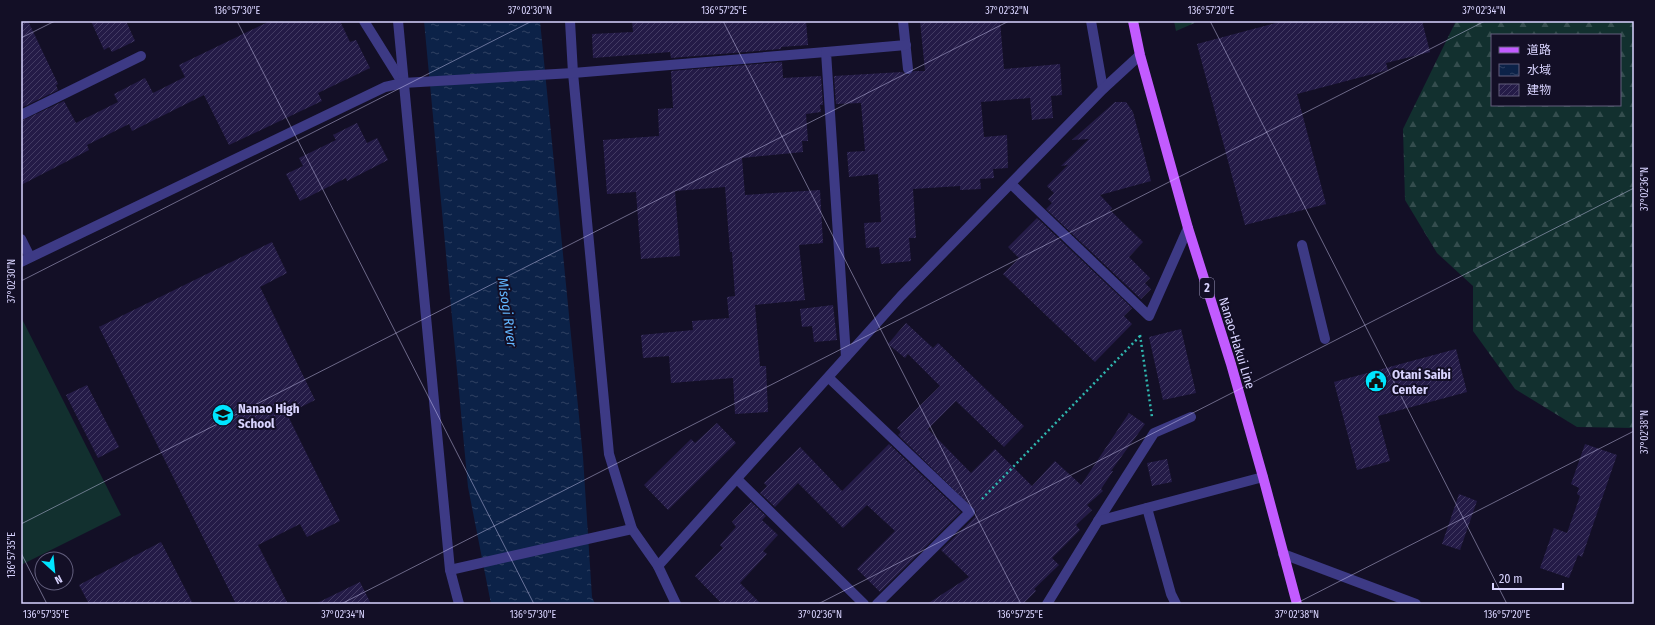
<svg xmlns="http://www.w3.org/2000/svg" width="1655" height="625" viewBox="0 0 1655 625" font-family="'Fira Sans Condensed','Noto Sans JP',sans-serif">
<defs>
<pattern id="forest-firs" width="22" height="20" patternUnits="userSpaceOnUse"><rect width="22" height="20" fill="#12302f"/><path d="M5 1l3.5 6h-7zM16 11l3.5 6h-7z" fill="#344d4e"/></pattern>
<pattern id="water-ripples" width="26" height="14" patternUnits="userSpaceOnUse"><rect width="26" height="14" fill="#0c2248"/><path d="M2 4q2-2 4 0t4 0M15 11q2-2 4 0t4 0" fill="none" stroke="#2f4163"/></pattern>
<pattern id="building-hatch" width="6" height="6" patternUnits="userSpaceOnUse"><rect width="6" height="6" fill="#241b47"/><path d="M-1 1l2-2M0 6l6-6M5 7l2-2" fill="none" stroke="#433b63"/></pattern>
</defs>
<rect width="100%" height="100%" fill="#130f26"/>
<g fill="url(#forest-firs)" fill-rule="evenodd">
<path d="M1174,21H1199L1176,31Z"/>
<path d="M1456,21H1634V428L1577,427L1515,389L1473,331V286L1437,253L1405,200L1403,129ZM1492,35H1620V105H1492Z"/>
</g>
<path fill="#12302f" d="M21,317L121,515L21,565Z"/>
<path fill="url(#water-ripples)" d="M424,21H540L583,457L592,597L595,604H491L468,487Z"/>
<g fill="url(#building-hatch)">
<path d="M21,21H28L58,84L56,85L58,90L21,108Z"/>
<path d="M91,21H126L135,41L112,52L109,47L104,50Z"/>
<path d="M270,21H340L350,42L356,40L370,68L318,93L322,101L229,145L204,95L132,131L129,124L87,145L89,150L21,185V121L64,101L76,123L118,102L114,94L145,78L153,93L185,77L179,65Z"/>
<path d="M632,21H806L808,45L781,47V49L671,58L670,52L593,58L592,34L633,32Z"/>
<path d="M920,21H1000L1004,69L1060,64L1062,95L1051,96L1053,118L1032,120L1030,98L981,102L984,137L1007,135L1008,168L993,169L994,178L980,179L981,189L960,190V186L913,189L916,238H909L911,261L881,264L879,247L866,248L864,223L881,222L878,174L849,177L847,152L865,151L861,103L836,104L834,76L902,72L908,75L914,71H925Z"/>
<path d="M1283,21H1422L1430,52L1386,63L1388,70L1297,94L1326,204L1245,225L1197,44Z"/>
<path d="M782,62L783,78L821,76L823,105H820L821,112L806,114L808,141H802L803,152L742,158L745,195L820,190L823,243L799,245L805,300L755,305L760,366H766L768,412L735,414L733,378L671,383L669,356L643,358L641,335L693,330L692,321L729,318L727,297L735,296L732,252H730L725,187L675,191L680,256L641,259L636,192L607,194L603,140L659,136L658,109L673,108L671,71Z"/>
<path d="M1115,102H1126L1133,112L1151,181L1100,195L1112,208L1110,210L1143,242L1129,257L1150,278L1145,283L1151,289L1141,299L1046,209L1052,203L1048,199L1054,193L1047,186L1068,165L1061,166L1089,139L1072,140Z"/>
<path d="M357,123L367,143L377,138L388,160L347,181L346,178L300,201L286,174L303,166L299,158L336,140L333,135Z"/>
<path d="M1037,218L1132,308L1124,316L1132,324L1095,362L1003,274L1019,258L1008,247Z"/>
<path d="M272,242L287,273L260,287L315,400L287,414L340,521L307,537L300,524L258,545L288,604H236L99,327Z"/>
<path d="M833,305L837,340L814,342L812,326L802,327L800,309Z"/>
<path d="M906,323L933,348L938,343L1024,426L1004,447L956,401L928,429L971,473L995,449L1032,486L1055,461L1081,485L1129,413L1145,424L1111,471H1113L1101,489L1103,491L1087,505L1092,510L1076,525L1080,530L1052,558L1059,565L1034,589L1036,591L1023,604H927L969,577L941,550L975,517L976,511L898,435L901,432L897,428L940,386L908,354L905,358L888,344Z"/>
<path d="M1181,329L1196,393L1163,400L1149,337Z"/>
<path d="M1456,349L1467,392L1378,416L1390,461L1357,470L1334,382Z"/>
<path d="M87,385L119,447L98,458L66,395Z"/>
<path d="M717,423L736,443L668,510L644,485L691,439L695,443Z"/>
<path d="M889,444L961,512L880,592L857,569L895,531L868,506L867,505L843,528L798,483L775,507L760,493L767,486L764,483L800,447L842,491Z"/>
<path d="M1585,444L1617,455L1582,557L1578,555L1569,578L1540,568L1554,528L1567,533L1580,496L1577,494L1579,488L1571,484Z"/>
<path d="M1167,459L1172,482L1152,486L1147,463Z"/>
<path d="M1459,494L1477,501L1460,550L1442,544Z"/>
<path d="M751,502L766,516L762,520L778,535L763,551L767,554L740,583L761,604H722L695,576L723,548L720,545L736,527L732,522Z"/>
<path d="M161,542L193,604H89L79,585Z"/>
<path d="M360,582L371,604H315Z"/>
</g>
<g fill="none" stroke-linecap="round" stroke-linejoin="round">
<g stroke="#2fb8b0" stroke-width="2.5" stroke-dasharray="2 3" stroke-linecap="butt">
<path d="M1140,335L1152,417"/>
<path d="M982,499L1140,336"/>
</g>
<g stroke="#3d3a85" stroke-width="10">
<path d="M364,21L402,82"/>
<path d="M398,21L450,570L459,604"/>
<path d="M570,21L573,73L609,454L632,529L658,566L676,604"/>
<path d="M903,21L908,69"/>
<path d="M1091,21L1103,89"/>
<path d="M21,115L141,56"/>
<path d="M1011,184L1149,316L1188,228"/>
<path d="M21,239L30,257"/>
<path d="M1302,245L1325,339"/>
<path d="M21,262L385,87L403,83L573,73L826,52"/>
<path d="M846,357L826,52L906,45"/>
<path d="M829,378L970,512L877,604"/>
<path d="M737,479L864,604"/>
<path d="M1147,508L1171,594L1176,604"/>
<path d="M1098,521L1154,433L1191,417"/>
<path d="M1283,554L1416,604"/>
<path d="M658,566L901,296L1103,89L1140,55"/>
<path d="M450,570L632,529"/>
<path d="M1047,604L1098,521L1263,477"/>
</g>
<path stroke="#c25bff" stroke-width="10" d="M1133,21L1140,55L1188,228L1231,364L1263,477L1297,604"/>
</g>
<path fill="none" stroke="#d9d4ff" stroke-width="1" stroke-opacity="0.45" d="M237,21L534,604M723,21L1021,604M1210,21L1507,604M21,38L55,21M21,281L532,21M21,524L1009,21M21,553L47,604M341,604L1485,21M818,604L1634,188M1295,604L1634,431"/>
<defs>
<g id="civic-disc" transform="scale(1.15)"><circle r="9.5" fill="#00e5ff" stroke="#130f26"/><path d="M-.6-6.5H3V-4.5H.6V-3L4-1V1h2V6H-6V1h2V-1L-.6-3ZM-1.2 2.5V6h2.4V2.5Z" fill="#111"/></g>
<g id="school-disc" transform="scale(1.15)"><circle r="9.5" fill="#00e5ff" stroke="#130f26"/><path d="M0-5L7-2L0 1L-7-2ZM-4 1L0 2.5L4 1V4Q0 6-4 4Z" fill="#111"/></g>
</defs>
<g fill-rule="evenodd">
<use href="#civic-disc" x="1376" y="381"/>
<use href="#school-disc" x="223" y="415"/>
</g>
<g text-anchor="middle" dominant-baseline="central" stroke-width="4" stroke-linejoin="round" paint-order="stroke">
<rect fill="#130f26" stroke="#9e99be" stroke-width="1" x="1200" y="278" width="14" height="20" rx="3"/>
<g font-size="12" font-weight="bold" fill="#d9d4ff">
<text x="1207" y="288">2</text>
</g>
<g font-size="13" fill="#d9d4ff" stroke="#130f26">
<text transform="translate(1237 343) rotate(73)">Nanao-Hakui Line</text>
</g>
<g font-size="13" font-weight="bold" fill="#d9d4ff" stroke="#130f26" text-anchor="start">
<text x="1392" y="374">Otani Saibi<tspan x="1392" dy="15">Center</tspan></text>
<text x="238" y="408">Nanao High<tspan x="238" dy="15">School</tspan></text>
</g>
<g font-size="14" font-style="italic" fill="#62b6ff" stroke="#130f26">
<text transform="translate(507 312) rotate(82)">Misogi River</text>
</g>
</g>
<rect width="1655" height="625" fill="none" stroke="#130f26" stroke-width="44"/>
<rect x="1491" y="34" width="130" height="72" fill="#130f26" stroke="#625e7d"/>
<rect x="1499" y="47" width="20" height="6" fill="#c25bff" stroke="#625e7d"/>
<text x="1527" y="54" font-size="12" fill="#d9d4ff">道路</text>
<rect x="1499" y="64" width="20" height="12" fill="url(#water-ripples)" stroke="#625e7d"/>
<text x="1527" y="74" font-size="12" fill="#d9d4ff">水域</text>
<rect x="1499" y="84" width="20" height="12" fill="url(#building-hatch)" stroke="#625e7d"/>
<text x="1527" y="94" font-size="12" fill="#d9d4ff">建物</text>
<g transform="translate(54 571) rotate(153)"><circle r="19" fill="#130f26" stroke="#625e7d"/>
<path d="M0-3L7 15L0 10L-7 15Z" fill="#00e5ff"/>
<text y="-6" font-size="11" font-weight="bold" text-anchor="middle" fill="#d9d4ff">N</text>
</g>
<path d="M1493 583v6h70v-6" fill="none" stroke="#d9d4ff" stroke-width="2"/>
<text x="1499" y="583" font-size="12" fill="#d9d4ff" stroke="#130f26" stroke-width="3" paint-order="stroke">20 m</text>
<rect x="22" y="22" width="1611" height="581" fill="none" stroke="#d9d4ff" stroke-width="1.5"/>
<g font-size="10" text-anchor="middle" fill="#d9d4ff">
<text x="237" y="14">136°57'30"E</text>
<text x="530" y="14">37°02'30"N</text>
<text x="724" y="14">136°57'25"E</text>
<text x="1007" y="14">37°02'32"N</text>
<text x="1211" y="14">136°57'20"E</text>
<text x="1484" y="14">37°02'34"N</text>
<text transform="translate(1644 189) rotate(-90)" y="4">37°02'36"N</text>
<text transform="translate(11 281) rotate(-90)" y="4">37°02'30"N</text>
<text transform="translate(1644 432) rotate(-90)" y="4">37°02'38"N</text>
<text transform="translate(11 555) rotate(-90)" y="4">136°57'35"E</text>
<text x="46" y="618">136°57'35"E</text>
<text x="343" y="618">37°02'34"N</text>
<text x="533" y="618">136°57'30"E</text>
<text x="820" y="618">37°02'36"N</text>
<text x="1020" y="618">136°57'25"E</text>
<text x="1297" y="618">37°02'38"N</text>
<text x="1507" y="618">136°57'20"E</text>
</g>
</svg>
